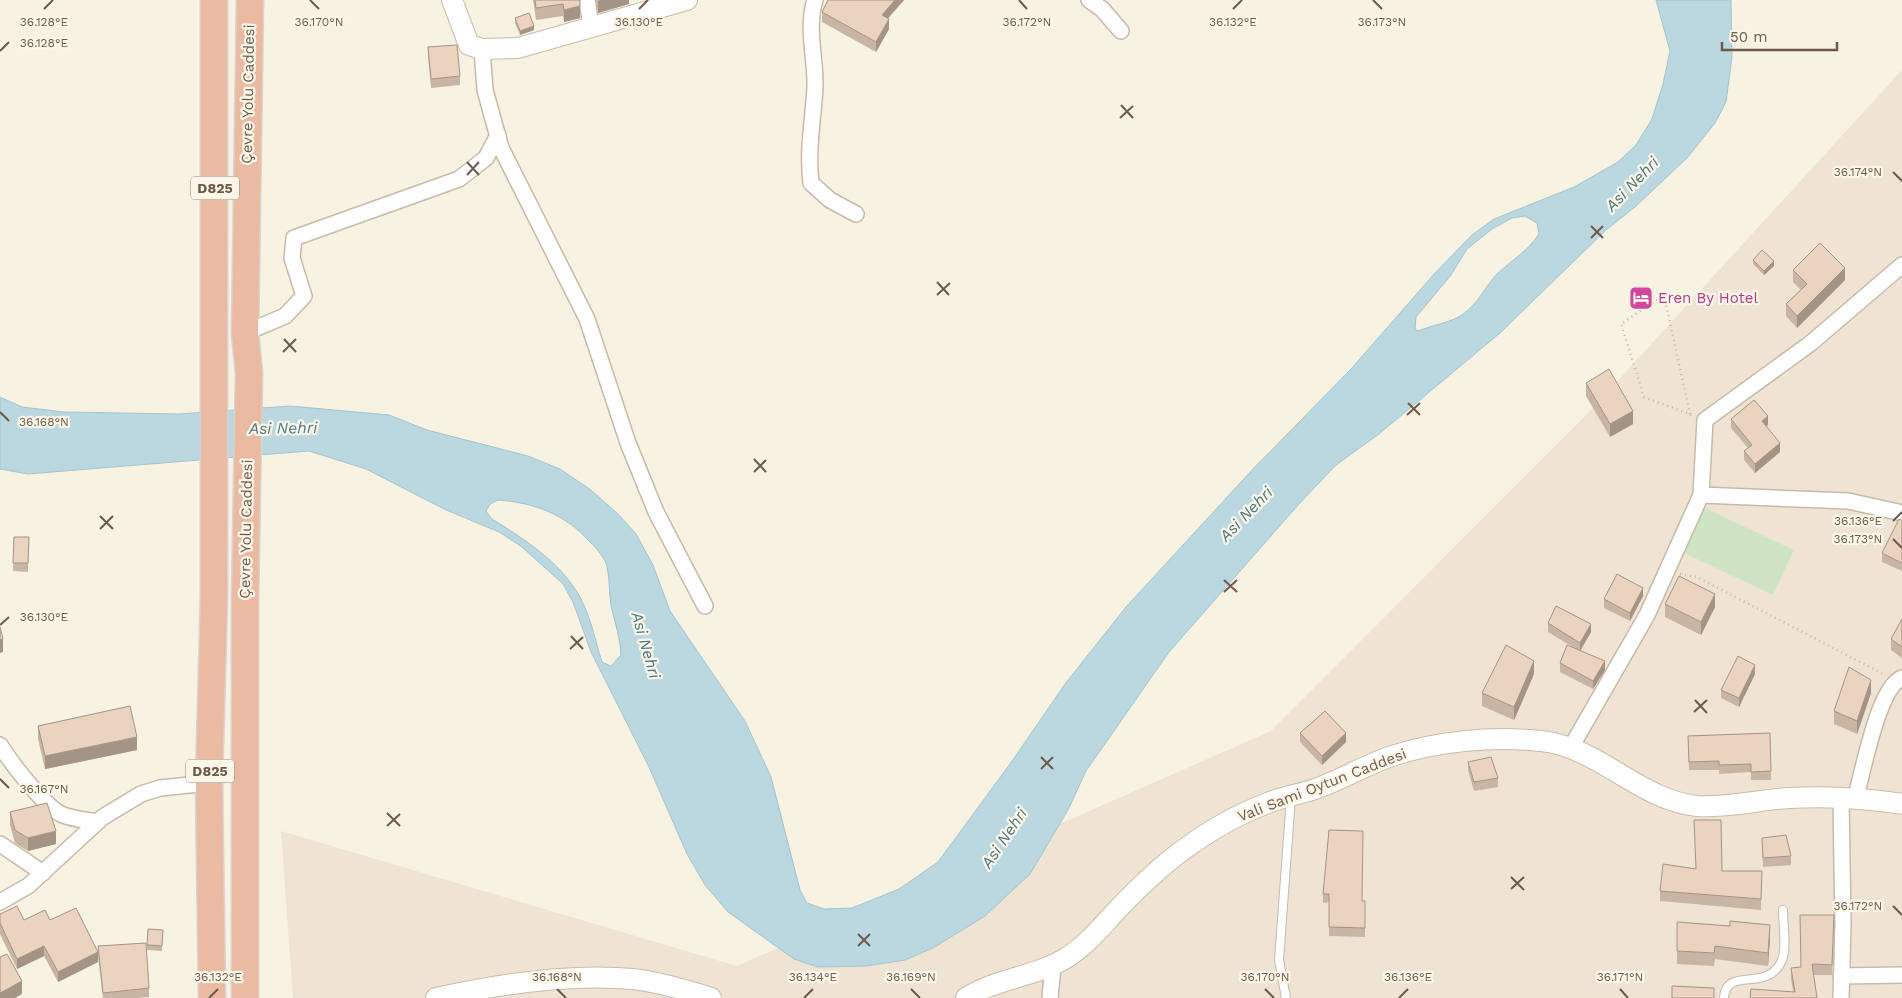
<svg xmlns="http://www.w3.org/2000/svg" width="1902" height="998" viewBox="0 0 1902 998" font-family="'Work Sans',sans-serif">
<rect width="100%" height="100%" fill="#f8f2e3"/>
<path fill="#efe4d3" d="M1902,70V998H293L281,831L737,966L1271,731L1589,412Z"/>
<path fill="#cfe4c4" d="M1703,507L1794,550L1773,595L1682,552Z"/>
<path fill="#bbd7df" stroke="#a3c5cf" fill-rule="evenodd" d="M1656,0H1731L1732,57L1726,102L1715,123L1687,158L1635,207L1606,230L1500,333L1379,434L1336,465L1299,504L1169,652L1086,771L1068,810L1030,874L985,916L933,948L905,960L866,966L818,967L794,959L728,912L705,885L687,854L649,767L591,652L573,602L563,584L522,547L499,532L444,509L366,469L309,451L28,474L0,469V397L22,407L64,412L179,414L290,406L389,415L427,430L528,456L560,469L591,490L619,515L636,534L653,565L670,611L745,721L771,777L800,890L807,903L824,909L852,908L899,889L938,862L1010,764L1065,684L1126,607L1253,469L1351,369L1435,273L1472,235L1494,219L1574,187L1618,162L1636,145L1652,119L1663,84L1670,51ZM1525,216L1537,223L1539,234C1527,252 1512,260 1497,274C1484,288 1478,304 1462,315C1449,323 1433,325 1418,331L1415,329L1416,317L1451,275L1467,249L1492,229L1512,218ZM498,500C535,503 565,514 590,542C596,548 606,559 607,567C610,580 609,593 611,606C615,622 620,638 621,655L611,666L602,662C594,637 589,607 573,586C554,558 521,537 492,519L486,511L490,504Z"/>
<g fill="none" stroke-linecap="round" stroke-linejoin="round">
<g stroke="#c7baac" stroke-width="10">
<g id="lane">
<path d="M1286,998L1279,960L1291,797"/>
<path d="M1724,998C1726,965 1768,994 1782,960C1787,946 1783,925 1783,910"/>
</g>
</g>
<g stroke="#c7baac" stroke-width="18">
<g id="street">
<path d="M587,0L591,26"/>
<path d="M815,0C806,28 816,59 815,88C813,121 807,150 811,183L830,200L856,214"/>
<path d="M1089,0L1102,9L1121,31"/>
<path d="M482,49L485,90L501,148L587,319L628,443L656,512L705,606"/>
<path d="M245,333L285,316L304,296L292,258L294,238L459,179L486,158L498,135"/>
<path d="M1701,495L1848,501L1902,513"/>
<path d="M0,745C10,761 45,808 63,815C73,819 86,820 97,822"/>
<path d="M1570,749L1647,615L1701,495L1705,420L1811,343L1902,265"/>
<path d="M1855,799C1863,773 1878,687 1902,678"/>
<path d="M0,844L43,873"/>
<path d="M0,902L28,886L103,817L141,794L160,788L209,783"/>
<path d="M1841,976L1902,975"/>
<path d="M1050,998L1053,965"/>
<path d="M1841,998L1843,925L1841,799"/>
</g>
</g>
<g stroke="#cabbaa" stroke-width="22">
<g id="secondary">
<path d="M452,0L469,45L482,49L518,48L687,0"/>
<path d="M436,998C499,984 569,973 633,979C660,982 686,990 711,998"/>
<path d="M966,998C997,978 1035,977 1066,958C1086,946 1102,926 1118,909C1138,888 1160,867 1183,850C1209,831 1238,814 1268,803C1284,796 1302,794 1318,788C1342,779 1364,766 1389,757C1436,741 1492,736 1541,741C1599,747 1639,800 1697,806C1727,808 1758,800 1789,798C1826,796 1865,798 1902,804"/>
</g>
</g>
<g stroke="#d9d4d1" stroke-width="29">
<g id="highway">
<path d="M212,998L209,783L214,595V0"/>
<path d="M245,998V599L249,373L245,333L250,0"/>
</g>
</g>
<g stroke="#ceb6a3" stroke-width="2.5" stroke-dasharray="1 4" stroke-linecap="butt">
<path d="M1690,414L1664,295L1621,324L1644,397L1692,415"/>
<path d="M1680,574L1697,577L1883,674"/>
</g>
<use href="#lane" stroke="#fff" stroke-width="8"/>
<use href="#street" stroke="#fff" stroke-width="15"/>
<use href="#secondary" stroke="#fff" stroke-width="20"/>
<use href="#highway" stroke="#ebbaa2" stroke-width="26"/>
</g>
<g fill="#c9b5a4">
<path d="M533,0H580V18L564,22L563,16L536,20Z"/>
<path d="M596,0H629V4L598,13Z"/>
<path d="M828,0H904L888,18L889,29L876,52L822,22V12Z"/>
<path d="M515,18L534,30L520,35L515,23Z"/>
<path d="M428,47L460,76V85L431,88L428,56Z"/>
<path d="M1753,260L1774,266L1764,275L1753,264Z"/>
<path d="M1793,270L1845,280L1797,328L1786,316V304L1801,290L1793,282Z"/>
<path d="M1586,383L1633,424L1610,437L1586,396Z"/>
<path d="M1731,419L1768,425L1767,426L1780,452L1755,473L1744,460V451L1748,448L1731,428Z"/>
<path d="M1902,520V571L1882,562V553Z"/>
<path d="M14,537H29L28,572L13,571Z"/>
<path d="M1643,596L1630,621L1604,608V599Z"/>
<path d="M1665,604L1715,607L1701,635L1665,617Z"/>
<path d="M1902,619V658L1891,650V639Z"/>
<path d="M1548,623L1591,632L1580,651L1605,670L1593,689L1560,672V663L1576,649L1548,632Z"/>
<path d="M1534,674L1514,720L1482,706V693Z"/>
<path d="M1755,674L1739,707L1721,698V690Z"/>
<path d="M1871,693L1857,734L1834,724V711Z"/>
<path d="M38,726L137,750L45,769L38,739Z"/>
<path d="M1300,733L1346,742L1322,765L1300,742Z"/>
<path d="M1770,733L1771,780H1751V772L1719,774V770H1689L1688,736Z"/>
<path d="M1468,762L1498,778V787L1474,791L1468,770Z"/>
<path d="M10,812L56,844L28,851L15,843L10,825Z"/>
<path d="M1329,830L1362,901H1365V937L1329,936V902L1323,903V894Z"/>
<path d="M1762,838L1791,856V865L1763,867Z"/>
<path d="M1695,869L1722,871H1762L1761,910L1660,901V891Z"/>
<path d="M0,914L24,920H50L98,952V946L149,988V997L137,998H103L98,956V962L58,982L44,956L17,969L0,934Z"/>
<path d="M1677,922L1770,938L1768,966L1715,959L1714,966L1677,964Z"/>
<path d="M1834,925L1832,975H1813L1817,998L1793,991L1791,979V968L1801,967Z"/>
<path d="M148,929L163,930L162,951L147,950Z"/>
</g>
<g fill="#a49486">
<path d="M601,0H629V4L598,13V1Z"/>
<path d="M895,0H904L882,25V15Z"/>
<path d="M580,6V18L564,22V10Z"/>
<path d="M889,19V29L876,52V42Z"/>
<path d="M534,26V30L520,35V31Z"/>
<path d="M1774,261V266L1764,275V271Z"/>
<path d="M1845,268V280L1797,328V316Z"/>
<path d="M1633,411V424L1610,437V424Z"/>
<path d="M1768,416V425L1762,429V421Z"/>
<path d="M1780,443V452L1755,473V464Z"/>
<path d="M1643,588V596L1630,621V613Z"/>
<path d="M1715,594V607L1701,635V622Z"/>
<path d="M1591,624V632L1580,651V643Z"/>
<path d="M3,639V652L0,653V640Z"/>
<path d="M1534,661V674L1514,720V707Z"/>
<path d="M1605,661V670L1593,689V681Z"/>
<path d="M1755,665V674L1739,707V698Z"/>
<path d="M1871,680V693L1857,734V721Z"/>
<path d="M1346,733V742L1322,765V756Z"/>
<path d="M137,737V750L45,769V756Z"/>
<path d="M56,831V844L28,851V838Z"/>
<path d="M1770,925V938L1768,966V953Z"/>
<path d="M44,946V956L17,969V959Z"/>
<path d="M98,952V962L58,982V972Z"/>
<path d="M22,981V994L15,998H0V993Z"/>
</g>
<g fill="#ead3bf" stroke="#a49486">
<path d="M535,0H580V6L564,10L563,4L536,8Z"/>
<path d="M828,0H895L882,15L889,19L876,42L822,12Z"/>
<path d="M529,13L534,26L520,31L515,18Z"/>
<path d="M457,45L460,76L431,79L428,47Z"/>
<path d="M1820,243L1845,268L1797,316L1786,304L1807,284L1793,270Z"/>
<path d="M1762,250L1774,261L1764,271L1753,260Z"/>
<path d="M1609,369L1633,411L1610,424L1586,383Z"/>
<path d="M1754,400L1768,416L1762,421L1780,443L1755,464L1744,451L1752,445L1731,419Z"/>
<path d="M1899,519L1902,520V563L1882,553Z"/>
<path d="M14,537H29L28,563H13Z"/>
<path d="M1617,574L1643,588L1630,613L1604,599Z"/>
<path d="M1679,576L1715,594L1701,622L1665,604Z"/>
<path d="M1556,606L1591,624L1580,643L1548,623Z"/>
<path d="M1902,619V647L1891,639Z"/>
<path d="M0,627L3,639L0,640Z"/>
<path d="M1506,645L1534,661L1514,707L1482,693Z"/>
<path d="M1567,645L1605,661L1593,681L1560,663Z"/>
<path d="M1738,656L1755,665L1739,698L1721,690Z"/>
<path d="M1849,667L1871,680L1857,721L1834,711Z"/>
<path d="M130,706L137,737L45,756L38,726Z"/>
<path d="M1325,711L1346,733L1322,756L1300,733Z"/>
<path d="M1770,733L1771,771L1751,772V764L1719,765V761L1689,762L1688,736Z"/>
<path d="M1491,757L1498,778L1474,782L1468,762Z"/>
<path d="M47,803L56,831L28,838L15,830L10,812Z"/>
<path d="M1694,820H1721L1722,871H1762L1761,899L1660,891L1663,864L1696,869Z"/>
<path d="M1329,830L1363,831L1362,901H1365V928L1329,927V894H1323Z"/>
<path d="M1786,835L1791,856L1763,858L1762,838Z"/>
<path d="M17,906L24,920L45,910L50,920L76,908L98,952L58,972L44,946L17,959L0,923V914Z"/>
<path d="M1800,915H1834L1832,965L1812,964L1817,998H1750L1751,989L1795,992L1791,968L1801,967Z"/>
<path d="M1730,921L1770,925L1768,953L1715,946L1714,953L1677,951V922L1730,926Z"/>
<path d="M148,929L163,930L162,946L147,945Z"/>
<path d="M146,943L149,988L103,993L98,946Z"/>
<path d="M7,954L22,981L0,993V957Z"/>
<path d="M1672,986L1714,988V998H1672Z"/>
</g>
<path fill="none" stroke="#6d5a4d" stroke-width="2" d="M310,0L319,9M1019,0L1027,9M1373,0L1382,9M44,9L53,0M639,9L648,0M1233,9L1242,0M0,51L9,42M1121,105L1133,118M1120,118L1133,106M467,162L479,175M1893,172L1902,181M467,175L479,162M1591,226L1603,238M1591,238L1603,226M937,282L949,295M937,295L950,283M284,339L296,352M283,352L296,339M1408,403L1420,415M0,412L9,421M1407,415L1420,403M754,459L766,472M754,472L766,460M100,516L113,529M1893,521L1902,512M100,529L113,516M1893,539L1902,548M1224,580L1237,592M1224,592L1237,580M0,625L9,617M571,636L583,649M570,649L583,637M1695,700L1707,713M1694,712L1707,700M1041,757L1053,769M1041,769L1053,757M0,779L9,788M387,813L400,826M387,826L400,814M1511,877L1524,890M1511,889L1524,877M1893,906L1902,915M858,934L870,946M858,946L870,934M557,989L566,998M911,989L920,998M1265,989L1274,998M1620,989L1628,998M209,998L218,989M804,998L813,989M1399,998L1408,989"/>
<defs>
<g id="hotel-square" transform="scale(1.25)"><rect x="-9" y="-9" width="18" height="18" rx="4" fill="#d1479c" stroke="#fcf6e9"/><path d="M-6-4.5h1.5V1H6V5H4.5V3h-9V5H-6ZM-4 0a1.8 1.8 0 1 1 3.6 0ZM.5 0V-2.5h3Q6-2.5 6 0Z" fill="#fff"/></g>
</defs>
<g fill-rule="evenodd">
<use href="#hotel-square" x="1641" y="298"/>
</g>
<g text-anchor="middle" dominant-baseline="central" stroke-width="4.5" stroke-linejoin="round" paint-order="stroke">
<g fill="#fcf6e9" stroke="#98897c" stroke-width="1">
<rect x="191" y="176.5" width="48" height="23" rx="4"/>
<rect x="186" y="759.5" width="48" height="23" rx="4"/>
</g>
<g font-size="14" font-weight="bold" fill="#6d5a4d">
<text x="215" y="188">D825</text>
<text x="210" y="771">D825</text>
</g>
<g font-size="15" fill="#6d5a4d" stroke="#fcf6e9">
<text transform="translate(248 94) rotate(-89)">Çevre Yolu Caddesi</text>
<text transform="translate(246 529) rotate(-89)">Çevre Yolu Caddesi</text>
<text transform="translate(1322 785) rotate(-21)">Vali Sami Oytun Caddesi</text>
</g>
<g font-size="15" fill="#b23c85" stroke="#fcf6e9" text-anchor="start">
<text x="1658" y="298">Eren By Hotel</text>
</g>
<g font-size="16" font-style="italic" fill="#4d7784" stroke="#fcf6e9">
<text transform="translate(1632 184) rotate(-46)">Asi Nehri</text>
<text transform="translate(283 428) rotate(-1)">Asi Nehri</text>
<text transform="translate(1246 514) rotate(-46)">Asi Nehri</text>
<text transform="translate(646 645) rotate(74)">Asi Nehri</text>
<text transform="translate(1004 838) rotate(-56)">Asi Nehri</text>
</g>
</g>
<g font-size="12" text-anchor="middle" fill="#6d5a4d" stroke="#fcf6e9" stroke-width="4.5" stroke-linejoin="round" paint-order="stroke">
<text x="44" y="26">36.128°E</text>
<text x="639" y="26">36.130°E</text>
<text x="1233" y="26">36.132°E</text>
<text x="1382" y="26">36.173°N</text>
<text x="319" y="26">36.170°N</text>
<text x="1027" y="26">36.172°N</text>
<text x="44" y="47">36.128°E</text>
<text x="1858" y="176">36.174°N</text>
<text x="44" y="426">36.168°N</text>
<text x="1858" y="525">36.136°E</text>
<text x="1858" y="543">36.173°N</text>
<text x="44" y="621">36.130°E</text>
<text x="44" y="793">36.167°N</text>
<text x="1858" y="910">36.172°N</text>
<text x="557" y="981">36.168°N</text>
<text x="911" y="981">36.169°N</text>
<text x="1265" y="981">36.170°N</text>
<text x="1620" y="981">36.171°N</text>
<text x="218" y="981">36.132°E</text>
<text x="813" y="981">36.134°E</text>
<text x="1408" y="981">36.136°E</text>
</g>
<path d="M1722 42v8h115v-8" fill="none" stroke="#6d5a4d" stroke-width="2.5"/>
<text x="1730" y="42" font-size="15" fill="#6d5a4d" stroke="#fcf6e9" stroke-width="4" paint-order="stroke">50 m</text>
</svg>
